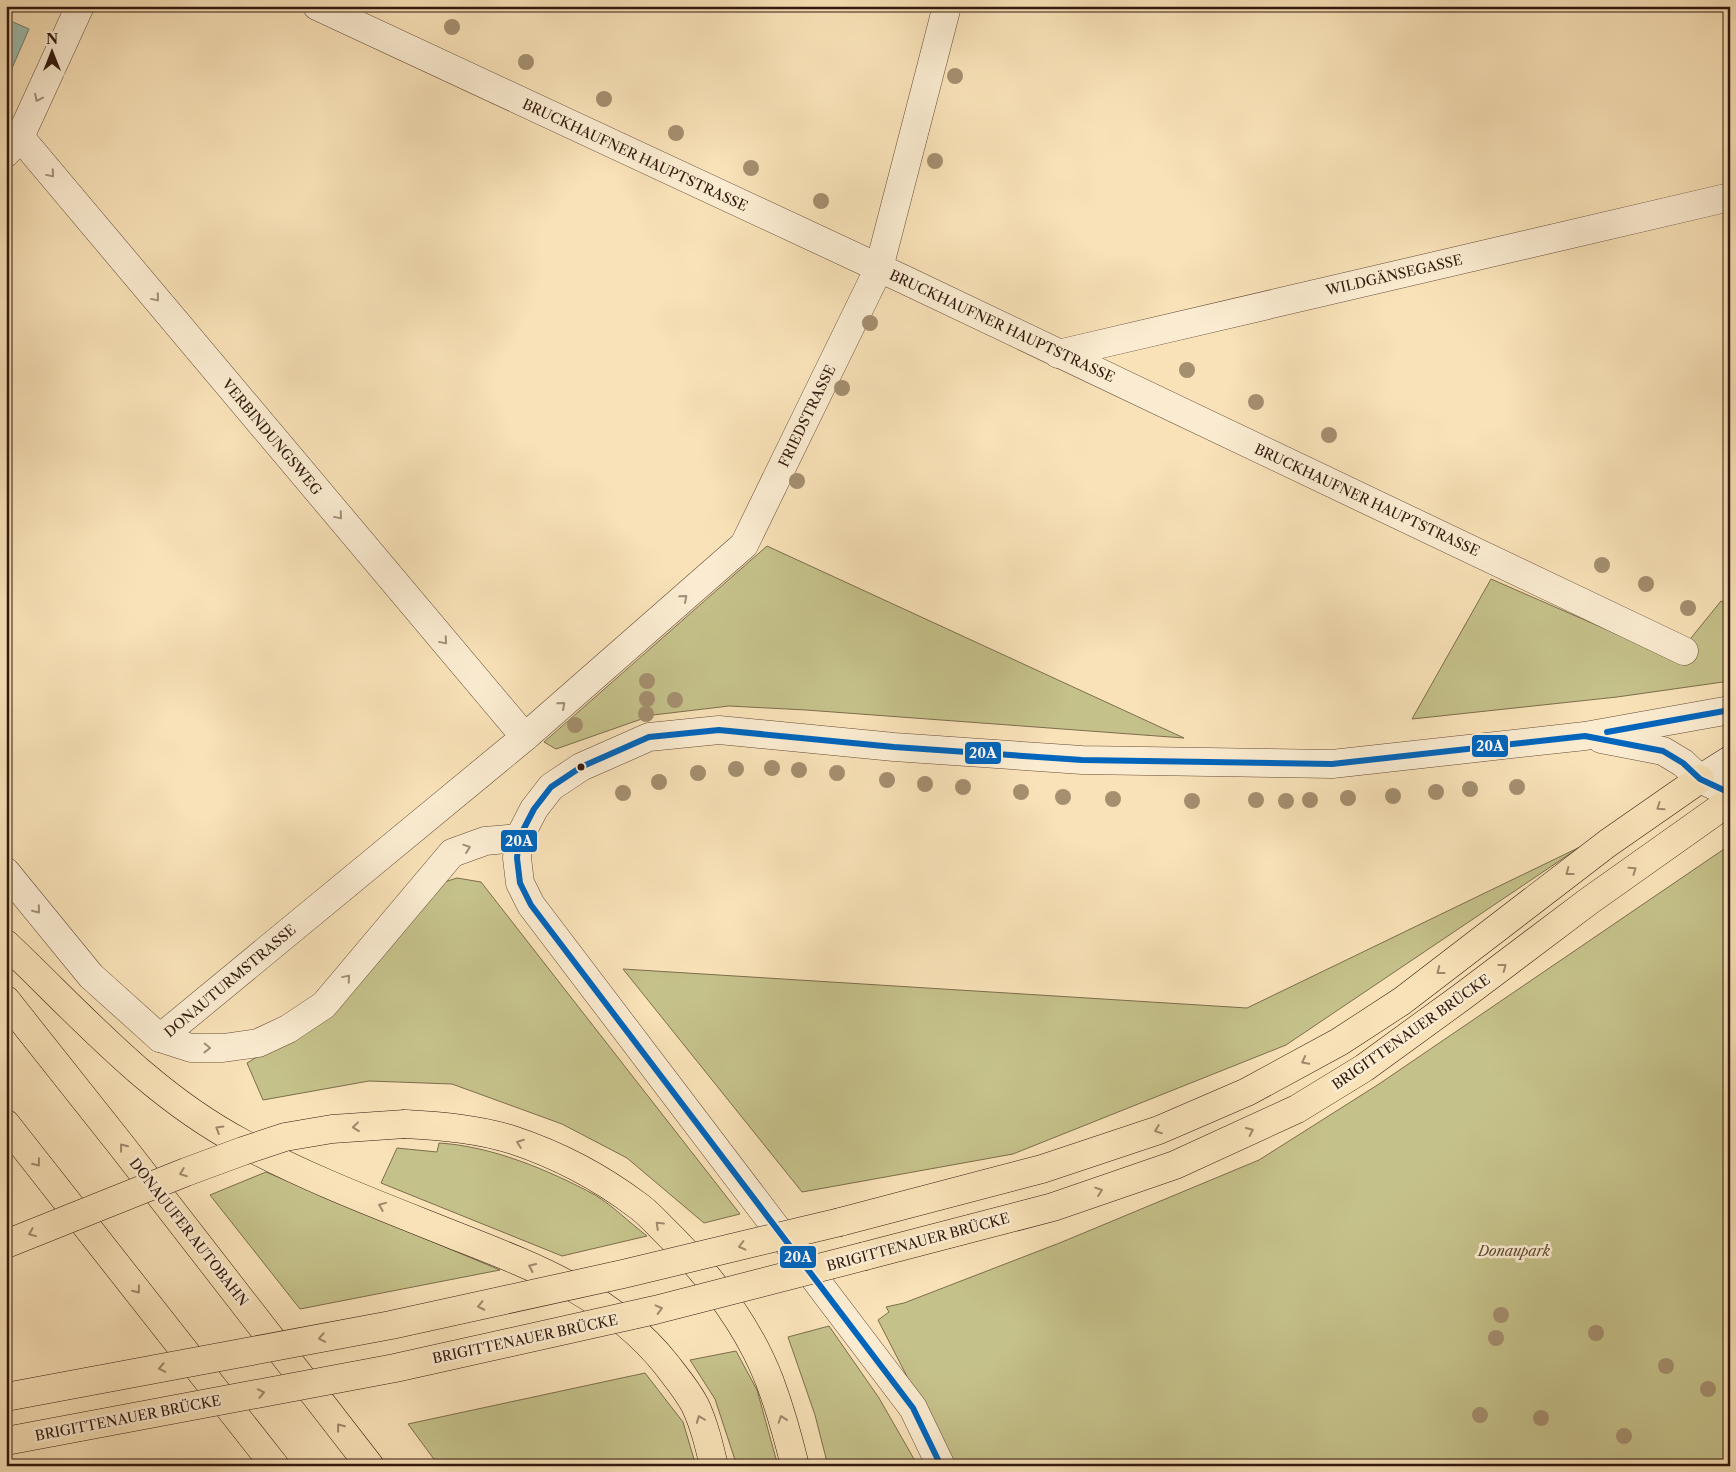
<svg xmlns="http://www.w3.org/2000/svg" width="1736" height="1472" viewBox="0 0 1736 1472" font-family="'Libre Caslon Text',serif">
<rect width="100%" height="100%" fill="#f9e2b8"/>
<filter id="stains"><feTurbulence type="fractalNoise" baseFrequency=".004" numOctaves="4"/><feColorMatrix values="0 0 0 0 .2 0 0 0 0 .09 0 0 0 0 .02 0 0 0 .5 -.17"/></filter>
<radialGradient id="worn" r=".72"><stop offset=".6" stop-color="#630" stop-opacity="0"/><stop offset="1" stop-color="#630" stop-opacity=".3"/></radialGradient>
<g fill="#c5c18a" stroke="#7c6d4c">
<path d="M767,546L1184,738L806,710L729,706L653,715L556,749L544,742Z"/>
<path d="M1491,579L1674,659L1721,601L1730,605V681L1617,697L1412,719Z"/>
<path d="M1730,845V1466H953L878,1320L889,1312L886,1307L904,1303L1062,1242L1259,1160L1379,1084Z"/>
<path d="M1580,847L1286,1045L1013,1154L802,1192L623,969L1247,1008Z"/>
<path d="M457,878L481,882L740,1214L704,1223L627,1158L562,1124L452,1084L369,1081L263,1100L247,1063L334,1011L432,886Z"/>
<path d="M439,1143C491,1146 549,1170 595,1195C613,1206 630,1223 647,1236L562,1256L381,1183L397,1148L437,1152Z"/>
<path d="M266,1172L500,1270L300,1309L210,1195Z"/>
<path d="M829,1326L879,1398L918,1466H828L815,1415L788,1337Z"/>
<path d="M736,1351L757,1390L778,1466H737L715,1399L690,1360Z"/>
<path d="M645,1373L683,1422L696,1466H439L408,1424Z"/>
</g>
<path fill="#9ebeb0" stroke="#737c6f" d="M6,19L29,29L6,82Z"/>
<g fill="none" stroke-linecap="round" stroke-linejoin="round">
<g stroke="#644b38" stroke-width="29">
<g id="minor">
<path d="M317,6L903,279L1684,651"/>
<path d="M20,137L525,737"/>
<path d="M6,153L20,137L80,6"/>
<path d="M1058,354L1730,197"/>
<path d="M6,872L91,976L160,1038L191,1048H223L258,1043L288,1029L324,1005L452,853L485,841L519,838"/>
<path d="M160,1038L525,737L744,545L879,268L947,6"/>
</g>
</g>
<g stroke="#644b38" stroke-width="29">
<g id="tertiary">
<path d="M1601,739L1663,751L1683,763L1700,779L1730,793"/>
<path d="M941,1466L913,1408L531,905L520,883L517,858L519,838L534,809L551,787L581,767L649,737L719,730L894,747L1082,760L1332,764L1585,736L1730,710"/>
</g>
</g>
<g stroke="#32190e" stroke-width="29">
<path id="secondary" d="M1700,779L1730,760"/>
</g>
<g stroke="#32190e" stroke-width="29">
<g id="trunk">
<path d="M840,1222L1042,1169L1159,1130L1247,1092L1339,1042L1402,1001L1608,843L1700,779"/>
<path d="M865,1256L1053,1207L1175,1165L1297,1109L1364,1068L1463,996L1589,901L1730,801"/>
</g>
</g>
<g stroke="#32190e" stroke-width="29">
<g id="motorway">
<path d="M6,944C81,1015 149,1094 242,1143C309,1179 381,1206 451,1234C532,1266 610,1294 666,1364C676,1377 687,1390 695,1405C704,1424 709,1445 714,1466"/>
<path d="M6,1000L121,1145L370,1466"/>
<path d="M6,1124L275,1466"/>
<path d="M405,1124C441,1126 478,1129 513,1140C558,1155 600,1177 637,1205C646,1211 654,1220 662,1228C706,1271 748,1324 770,1382C780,1409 788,1437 795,1466"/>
</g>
</g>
<use href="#minor" stroke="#fbecd1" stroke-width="28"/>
<use href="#tertiary" stroke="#fbecd1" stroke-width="28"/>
<use href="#secondary" stroke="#fbecd1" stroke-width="28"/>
<use href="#trunk" stroke="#f9e2b8" stroke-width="28"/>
<use href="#motorway" stroke="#f9e2b8" stroke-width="28"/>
<g stroke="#32190e" stroke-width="29" stroke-linecap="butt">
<g id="trunk-bridge">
<path d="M6,1397L391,1325L623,1274L840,1222"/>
<path d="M6,1441L395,1368L655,1310L865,1256"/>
</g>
</g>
<g stroke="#32190e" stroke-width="29" stroke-linecap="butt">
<path id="motorway-bridge" d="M6,1244L186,1172L243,1151L285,1137L332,1129L405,1124"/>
</g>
<use href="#trunk-bridge" stroke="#f9e2b8" stroke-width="28"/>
<use href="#motorway-bridge" stroke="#f9e2b8" stroke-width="28"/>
<g stroke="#fbecd1" stroke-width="10">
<g id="bus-1">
<path d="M1607,732L1730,710"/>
<path d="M941,1466L913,1408L531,905L520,883L517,858L519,838L534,809L551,787L581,767L649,737L719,730L894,747L1082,760L1332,764L1585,736L1663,751L1683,763L1700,779L1730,793"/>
</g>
</g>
<use href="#bus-1" stroke="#0065bd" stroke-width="6"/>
</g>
<g fill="#a48f6f">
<circle cx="452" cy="27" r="8"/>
<circle cx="526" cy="62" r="8"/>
<circle cx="955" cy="76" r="8"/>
<circle cx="604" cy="99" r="8"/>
<circle cx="676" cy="133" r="8"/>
<circle cx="935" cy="161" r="8"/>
<circle cx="751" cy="168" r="8"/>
<circle cx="821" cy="201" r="8"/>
<circle cx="870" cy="323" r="8"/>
<circle cx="1187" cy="370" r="8"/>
<circle cx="842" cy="388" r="8"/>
<circle cx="1256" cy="402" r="8"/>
<circle cx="1329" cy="435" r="8"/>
<circle cx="797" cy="481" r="8"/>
<circle cx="1602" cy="565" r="8"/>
<circle cx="1646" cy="584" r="8"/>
<circle cx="1688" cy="608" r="8"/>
<circle cx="647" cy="681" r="8"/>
<circle cx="647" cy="699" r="8"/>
<circle cx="675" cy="700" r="8"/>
<circle cx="646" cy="714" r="8"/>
<circle cx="575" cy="725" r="8"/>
<circle cx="772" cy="768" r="8"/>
<circle cx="736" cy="769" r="8"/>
<circle cx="799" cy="770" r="8"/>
<circle cx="698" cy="773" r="8"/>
<circle cx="837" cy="773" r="8"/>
<circle cx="887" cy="780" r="8"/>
<circle cx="659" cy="782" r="8"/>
<circle cx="925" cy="784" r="8"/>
<circle cx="963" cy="787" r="8"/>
<circle cx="1517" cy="787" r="8"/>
<circle cx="1470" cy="789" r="8"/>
<circle cx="1021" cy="792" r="8"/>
<circle cx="1436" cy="792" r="8"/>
<circle cx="623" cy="793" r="8"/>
<circle cx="1393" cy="796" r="8"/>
<circle cx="1063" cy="797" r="8"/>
<circle cx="1348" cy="798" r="8"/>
<circle cx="1113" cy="799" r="8"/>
<circle cx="1256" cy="800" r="8"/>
<circle cx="1310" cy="800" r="8"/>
<circle cx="1192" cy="801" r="8"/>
<circle cx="1286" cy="801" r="8"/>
<circle cx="1501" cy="1315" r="8"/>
<circle cx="1596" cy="1333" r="8"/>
<circle cx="1496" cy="1338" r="8"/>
<circle cx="1666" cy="1366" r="8"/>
<circle cx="1708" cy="1389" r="8"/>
<circle cx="1480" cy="1415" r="8"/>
<circle cx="1541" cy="1418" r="8"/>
<circle cx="1624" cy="1436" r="8"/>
</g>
<defs><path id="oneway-chevron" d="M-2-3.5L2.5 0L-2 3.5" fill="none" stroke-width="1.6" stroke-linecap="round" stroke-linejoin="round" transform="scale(1.25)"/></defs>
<g stroke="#a18d79">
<use href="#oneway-chevron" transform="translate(38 98) rotate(115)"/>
<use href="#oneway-chevron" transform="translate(51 174) rotate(50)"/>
<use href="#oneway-chevron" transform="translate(156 298) rotate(50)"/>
<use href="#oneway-chevron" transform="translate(339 516) rotate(50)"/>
<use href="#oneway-chevron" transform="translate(684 598) rotate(-41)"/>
<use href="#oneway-chevron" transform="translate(444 641) rotate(50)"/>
<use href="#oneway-chevron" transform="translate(562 705) rotate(-41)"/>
<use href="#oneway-chevron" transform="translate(467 848) rotate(-19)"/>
<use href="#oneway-chevron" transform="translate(37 910) rotate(51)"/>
<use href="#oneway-chevron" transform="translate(347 978) rotate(-50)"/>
<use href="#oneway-chevron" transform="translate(207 1048) rotate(1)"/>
</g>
<g stroke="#9f886c">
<use href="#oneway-chevron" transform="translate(1660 807) rotate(145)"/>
<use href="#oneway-chevron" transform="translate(1633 870) rotate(-35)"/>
<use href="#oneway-chevron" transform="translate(1569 872) rotate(143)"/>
<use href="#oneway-chevron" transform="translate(1503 967) rotate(-37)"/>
<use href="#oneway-chevron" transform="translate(1440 971) rotate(142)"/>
<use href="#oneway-chevron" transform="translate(1305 1061) rotate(152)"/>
<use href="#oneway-chevron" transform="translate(356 1127) rotate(174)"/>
<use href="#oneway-chevron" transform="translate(219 1129) rotate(-149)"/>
<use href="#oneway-chevron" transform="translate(1158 1130) rotate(159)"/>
<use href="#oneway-chevron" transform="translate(1250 1131) rotate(-25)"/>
<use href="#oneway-chevron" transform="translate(520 1143) rotate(-160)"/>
<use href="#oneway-chevron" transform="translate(123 1147) rotate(-128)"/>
<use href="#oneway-chevron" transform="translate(37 1163) rotate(52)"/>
<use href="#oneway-chevron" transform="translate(183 1173) rotate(159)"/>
<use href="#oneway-chevron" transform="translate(1099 1191) rotate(-19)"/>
<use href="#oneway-chevron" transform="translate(382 1206) rotate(-158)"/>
<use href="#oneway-chevron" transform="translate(659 1225) rotate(-136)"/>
<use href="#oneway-chevron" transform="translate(32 1233) rotate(158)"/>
<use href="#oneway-chevron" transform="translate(742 1246) rotate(166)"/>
<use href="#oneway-chevron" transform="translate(532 1267) rotate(-156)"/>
<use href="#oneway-chevron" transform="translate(137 1290) rotate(52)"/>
<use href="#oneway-chevron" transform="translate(481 1306) rotate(168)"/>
<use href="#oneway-chevron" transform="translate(659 1309) rotate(-14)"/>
<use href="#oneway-chevron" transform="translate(322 1338) rotate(169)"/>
<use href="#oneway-chevron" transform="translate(162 1368) rotate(169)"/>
<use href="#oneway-chevron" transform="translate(261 1393) rotate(-11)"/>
<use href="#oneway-chevron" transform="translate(700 1419) rotate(-111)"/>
<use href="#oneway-chevron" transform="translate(782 1419) rotate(-109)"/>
<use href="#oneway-chevron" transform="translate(340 1427) rotate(-128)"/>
</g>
<circle fill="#32190e" stroke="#fbecd1" stroke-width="2" cx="581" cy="767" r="4.5"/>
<g text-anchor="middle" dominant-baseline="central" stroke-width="5" stroke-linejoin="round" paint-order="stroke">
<g font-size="14" fill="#32190e" stroke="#fbecd1">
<text transform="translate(635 155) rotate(25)">BRUCKHAUFNER HAUPTSTRASSE</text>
<text transform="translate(1394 275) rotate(-13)">WILDGÄNSEGASSE</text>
<text transform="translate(1002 326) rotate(25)">BRUCKHAUFNER HAUPTSTRASSE</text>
<text transform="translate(807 416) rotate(-64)">FRIEDSTRASSE</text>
<text transform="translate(272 437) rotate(50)">VERBINDUNGSWEG</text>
<text transform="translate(1367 500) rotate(25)">BRUCKHAUFNER HAUPTSTRASSE</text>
<text transform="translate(230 981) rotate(-40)">DONAUTURMSTRASSE</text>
<text transform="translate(1411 1032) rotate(-35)">BRIGITTENAUER BRÜCKE</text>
<text transform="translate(189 1232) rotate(52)">DONAUUFER AUTOBAHN</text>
<text transform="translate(918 1242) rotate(-15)">BRIGITTENAUER BRÜCKE</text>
<text transform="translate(525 1339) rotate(-12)">BRIGITTENAUER BRÜCKE</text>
<text transform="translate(128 1418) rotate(-11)">BRIGITTENAUER BRÜCKE</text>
</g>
<g font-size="14" font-style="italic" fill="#5e4b33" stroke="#fbecd1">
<text x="1514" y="1251">Donaupark</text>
</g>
</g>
<g stroke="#fbecd1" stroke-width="2">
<rect x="1471" y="734" width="38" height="24" rx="5" fill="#0065bd"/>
<rect x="964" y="741" width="38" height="24" rx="5" fill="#0065bd"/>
<rect x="500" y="829" width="38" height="24" rx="5" fill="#0065bd"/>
<rect x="779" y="1245" width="38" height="24" rx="5" fill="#0065bd"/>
</g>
<g font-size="14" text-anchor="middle" font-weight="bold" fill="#fff">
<text x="1490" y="751">20A</text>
<text x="983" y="758">20A</text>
<text x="519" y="846">20A</text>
<text x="798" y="1262">20A</text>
</g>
<rect width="1736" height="1472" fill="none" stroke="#f9e2b8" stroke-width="25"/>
<rect x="8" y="8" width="1721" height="1457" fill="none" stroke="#32190e" stroke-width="2.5"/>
<rect x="12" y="12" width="1711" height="1447" fill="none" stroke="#32190e"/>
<g transform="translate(52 52)" stroke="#fbecd1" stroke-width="4" paint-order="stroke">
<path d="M0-4L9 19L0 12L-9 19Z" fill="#32190e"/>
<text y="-8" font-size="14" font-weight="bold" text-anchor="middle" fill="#32190e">N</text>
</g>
<rect width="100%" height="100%" filter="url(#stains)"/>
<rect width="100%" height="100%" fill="url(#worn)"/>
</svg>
